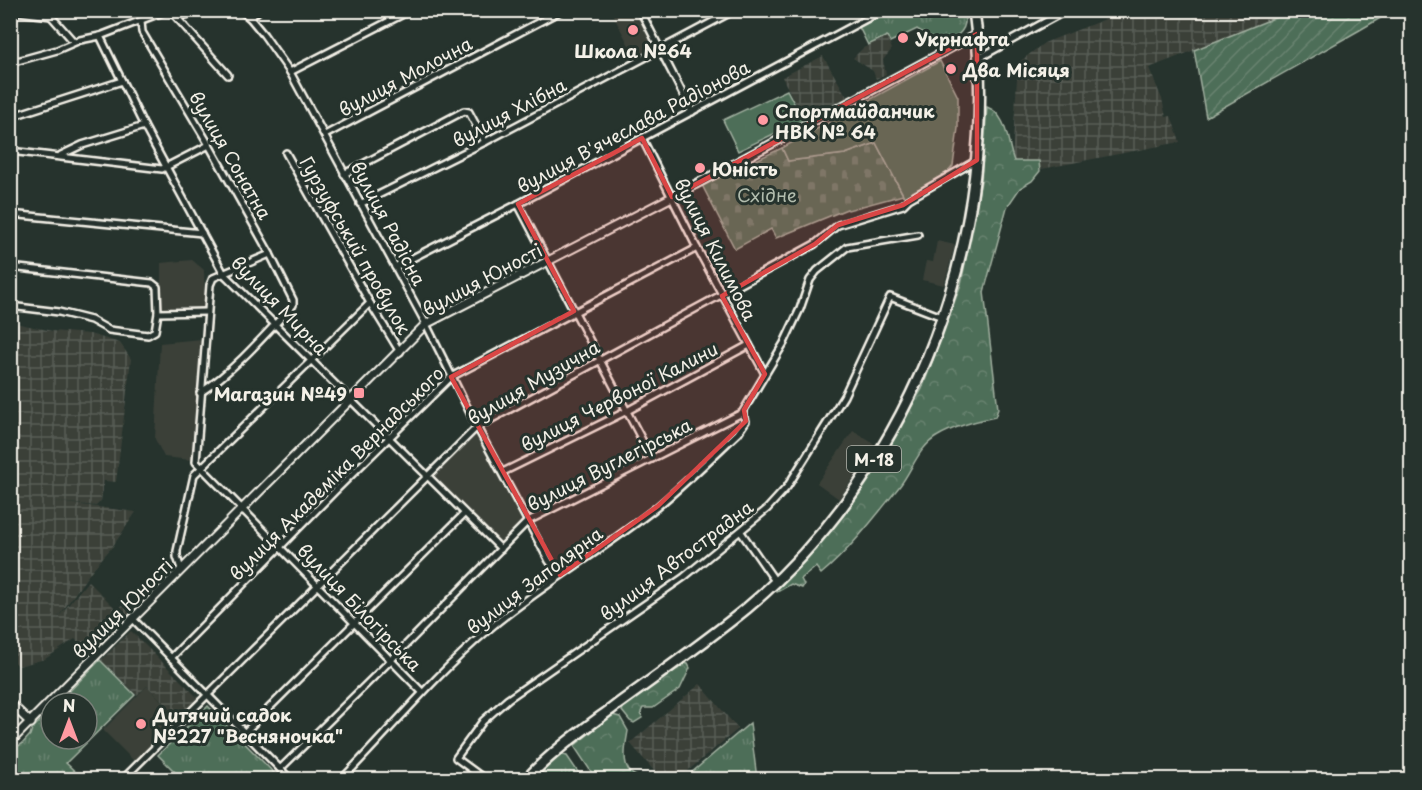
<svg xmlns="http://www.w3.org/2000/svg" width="1422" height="790" viewBox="0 0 1422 790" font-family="'Playpen Sans',sans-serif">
<defs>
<pattern id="industrial-grid" width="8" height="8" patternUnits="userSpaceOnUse" patternTransform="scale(1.5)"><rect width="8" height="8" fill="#3b4139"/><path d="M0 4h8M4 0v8" fill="none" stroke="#585d56"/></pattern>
<pattern id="grass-tufts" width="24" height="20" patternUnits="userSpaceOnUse" patternTransform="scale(1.5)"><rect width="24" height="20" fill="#4e6e58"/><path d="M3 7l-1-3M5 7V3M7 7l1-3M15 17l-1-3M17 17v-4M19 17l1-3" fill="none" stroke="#688370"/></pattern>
<pattern id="forest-crowns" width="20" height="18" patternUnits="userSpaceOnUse" patternTransform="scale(1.5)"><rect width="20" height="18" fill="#4e6e58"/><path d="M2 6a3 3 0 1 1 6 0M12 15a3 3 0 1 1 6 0" fill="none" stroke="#688370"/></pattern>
<pattern id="cemetery-stones" width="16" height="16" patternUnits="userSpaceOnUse" patternTransform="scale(1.5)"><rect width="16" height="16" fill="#4e6e58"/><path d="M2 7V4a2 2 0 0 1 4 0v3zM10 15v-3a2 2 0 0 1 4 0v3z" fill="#688370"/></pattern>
<pattern id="garden-furrows" width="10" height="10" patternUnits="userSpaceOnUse" patternTransform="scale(1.5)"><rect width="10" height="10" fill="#4e6e58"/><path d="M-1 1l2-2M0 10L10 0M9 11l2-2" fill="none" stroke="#688370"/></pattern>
</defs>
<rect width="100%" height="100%" fill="#26332d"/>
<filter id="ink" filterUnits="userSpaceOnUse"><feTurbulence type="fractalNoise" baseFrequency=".0167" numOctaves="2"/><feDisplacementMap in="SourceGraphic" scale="12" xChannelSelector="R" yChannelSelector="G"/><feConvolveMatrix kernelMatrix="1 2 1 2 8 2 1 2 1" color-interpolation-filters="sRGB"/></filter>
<g filter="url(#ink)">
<g fill="#3b4139">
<path d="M611,11H636L655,49L636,59Z"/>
<path d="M937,241L955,245L944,285L922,280L926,261L933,262Z"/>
<path d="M192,260L204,270L205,307L161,308V263Z"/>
<path d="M201,339L191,460L164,457L155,439L160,343Z"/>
<path d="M853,431L876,445L839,499L817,483Z"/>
<path d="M477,434L525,519L499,545L435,476Z"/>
<path d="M147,686L179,719L135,762L103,730Z"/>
</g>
<g fill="url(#industrial-grid)">
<path d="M1126,11L1292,12L1149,68L1162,99L1166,117L1171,116L1180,142L1011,175L1018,63L1044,43Z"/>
<path d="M887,37L892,49L883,60L886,74L876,79L873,71L853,58L863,48Z"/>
<path d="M823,56L847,97L804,120L782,77Z"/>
<path d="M11,322L52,331L90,334L120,343L131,359L116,482L104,481L101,501L96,506L50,501L136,512L113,546L92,570L56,620L88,581L117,610L125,603L133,611L89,654L75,639L45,659L19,666L10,660V497H15L10,494Z"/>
<path d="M131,631L199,699L179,718L147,686L137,695L101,660Z"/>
<path d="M700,684L738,729L678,779H661L630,743Z"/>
</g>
<g fill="url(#grass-tufts)" stroke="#a1b0a0" stroke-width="1.5">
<path d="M889,11H964C969,29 959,37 942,43L917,29L890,42L887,36L868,45L859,27Z"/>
<path d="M100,660L135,695L66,763L83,779H11V750L22,744L30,735L32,729L51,710V739H87V703H58Z"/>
<path d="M208,706L276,775L272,779H182L158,755Z"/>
<path d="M750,723L757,779H684Z"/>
<path d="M560,754L567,756L580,775L581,779H544L541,776L542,770Z"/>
</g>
<g fill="url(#forest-crowns)" stroke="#a1b0a0" stroke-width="1.5">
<path d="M987,107C1008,115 1007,143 1014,161H1039L1040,171L1032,181L1020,188L1007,207L984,292L998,409L995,417C975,421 955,426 938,436C918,447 912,471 899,487C876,516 849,551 821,574L816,567L801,579L804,585L802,588L791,584L777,592L775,589L827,532L868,480L922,389L961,284L981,181Z"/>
<path d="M683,663L688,664L690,668L680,689L653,708H643L641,712L642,718L634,723L630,721L622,711L624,706Z"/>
<path d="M612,715L620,717L628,731C626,743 621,763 631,773C634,776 641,778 645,779H596L574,746Z"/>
</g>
<path fill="url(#cemetery-stones)" stroke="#a1b0a0" stroke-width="1.5" d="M876,143L903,195L848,210L847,209L776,238L771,229L735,249L702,185L782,148L788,161L845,154Z"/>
<path fill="url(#garden-furrows)" stroke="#a1b0a0" stroke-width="1.5" d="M1292,11H1387L1384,16L1358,31L1206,117L1194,50Z"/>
<g fill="#4e6e58" stroke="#a1b0a0" stroke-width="1.5">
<path d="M940,61L958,97V128L953,166L944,177L905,198L876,143L845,154L788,161L782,148Z"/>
<path d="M787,90L803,120L738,151L723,120Z"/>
</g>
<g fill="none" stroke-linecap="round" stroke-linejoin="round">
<g stroke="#f4f1e8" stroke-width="10">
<g id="minor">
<path d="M170,10L228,75"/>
<path d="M240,10L250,18L264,35L290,72L426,324L477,427L549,561L560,575"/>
<path d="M640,10L692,112"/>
<path d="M10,11L51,16L53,10"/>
<path d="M51,16L74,42"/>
<path d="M178,17L206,10"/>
<path d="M250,18L259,10"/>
<path d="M141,21L142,32L209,145L270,254L293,300V305C265,335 235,370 200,393"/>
<path d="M100,36L144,126L224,274L501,549"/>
<path d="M979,58L1067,10"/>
<path d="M10,63L57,50L80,40L100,36L168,10"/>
<path d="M290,72L411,10"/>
<path d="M10,117L122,81"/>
<path d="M325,135L562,10"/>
<path d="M642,138L697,248L765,374"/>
<path d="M10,151L162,169L209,145"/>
<path d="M286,153L370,303L400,352"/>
<path d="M61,155L82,145L144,126"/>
<path d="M344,174L464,111L469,112L485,142"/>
<path d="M360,204L485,142L735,10"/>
<path d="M518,204L652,459"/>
<path d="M10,214L202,233"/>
<path d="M270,254L213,278L210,285L196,462L422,692"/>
<path d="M10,267L152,283L157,287L158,313L155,331L148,335L109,330L91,320L59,312L10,306"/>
<path d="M395,267L518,204L883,10"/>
<path d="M158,313L206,312"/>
<path d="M503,472L627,411L749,345"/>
<path d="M741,532L775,581"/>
<path d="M181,569L177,557V551L194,475L370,303"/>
<path d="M132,618L291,780"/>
<path d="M171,658L335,491L451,377L697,248"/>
<path d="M244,733L464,514"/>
<path d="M280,769L391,660L528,521L742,413L784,343L800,309L810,280L817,271L847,247L918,235"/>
<path d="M122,780L477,427L815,244L838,225L903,205L909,199L977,160"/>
<path d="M341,780C390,730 434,676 488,630C541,585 602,551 657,507C685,484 711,458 738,433L746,421L742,413"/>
<path d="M486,780L456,758L483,721L508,699L684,577L767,509L787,487L844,396L890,297L942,317"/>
</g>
</g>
<g stroke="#f4f1e8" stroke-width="11">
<g id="tertiary">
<path d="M10,703L31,723"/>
<path d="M10,742L426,324L672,197L977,34"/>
</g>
</g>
<g stroke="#f4f1e8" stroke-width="14">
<path id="trunk" d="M526,780C552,751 583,730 614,707C658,675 704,643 747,608C917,464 1003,230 974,10"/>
</g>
<use href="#minor" stroke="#26332d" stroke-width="5"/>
<use href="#tertiary" stroke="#26332d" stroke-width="7"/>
<use href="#trunk" stroke="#26332d" stroke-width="9"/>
</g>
</g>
<path fill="#da4645" fill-opacity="0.2" stroke="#da4645" stroke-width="4.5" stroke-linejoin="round" d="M977,34V160L903,205L838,225L815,244L722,296L765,374L744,410L746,421L658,506L560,575L451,377L574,311L518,204L642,138L672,197Z"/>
<g fill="#ff9aa2" stroke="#26332d" stroke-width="2">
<circle cx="633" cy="30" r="6"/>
<circle cx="903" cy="38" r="6"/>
<circle cx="951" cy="69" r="6"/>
<circle cx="763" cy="120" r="6"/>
<circle cx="700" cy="168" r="6"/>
<rect x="353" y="387" width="12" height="12" rx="3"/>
<circle cx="141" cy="724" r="6"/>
</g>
<g text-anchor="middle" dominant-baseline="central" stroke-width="6" stroke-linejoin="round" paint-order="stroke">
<rect fill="#26332d" stroke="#b6b8b0" stroke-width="1.5" x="847" y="446" width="54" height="26" rx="4.5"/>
<g font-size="16" font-weight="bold" fill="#f4f1e8">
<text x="874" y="459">М-18</text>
</g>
<g font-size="18" font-weight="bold" fill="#f4f1e8" stroke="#26332d" text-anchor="start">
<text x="915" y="38">Укрнафта</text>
<text x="633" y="50" text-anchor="middle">Школа №64</text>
<text x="963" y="69">Два Місяця</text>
<text x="775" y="110">Спортмайданчик<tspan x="775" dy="21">НВК № 64</tspan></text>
<text x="712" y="168">Юність</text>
<text x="347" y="393" text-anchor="end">Магазин №49</text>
<text x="153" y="714">Дитячий садок<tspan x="153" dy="21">№227 "Весняночка"</tspan></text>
</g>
<g font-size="18" fill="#f4f1e8" stroke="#26332d">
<text transform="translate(405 76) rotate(-28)">вулиця Молочна</text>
<text transform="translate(509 112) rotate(-28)">вулиця Хлібна</text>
<text transform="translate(633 126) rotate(-28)">вулиця В'ячеслава Радіонова</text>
<text transform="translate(231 155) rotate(60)">вулиця Сонатна</text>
<text transform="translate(389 223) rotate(62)">вулиця Радісна</text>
<text transform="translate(356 245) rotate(60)">Гурзуфський провулок</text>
<text transform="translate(716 249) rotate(63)">вулиця Килимова</text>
<text transform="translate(482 279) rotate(-28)">вулиця Юності</text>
<text transform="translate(280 305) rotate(46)">вулиця Мирна</text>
<text transform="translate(533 382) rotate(-30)">вулиця Музична</text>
<text transform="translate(619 396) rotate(-27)">вулиця Червоної Калини</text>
<text transform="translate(609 464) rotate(-27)">вулиця Вуглегірська</text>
<text transform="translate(336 473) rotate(-45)">вулиця Академіка Вернадського</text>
<text transform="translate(676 560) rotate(-37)">вулиця Автострадна</text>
<text transform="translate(534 580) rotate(-37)">вулиця Заполярна</text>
<text transform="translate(360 607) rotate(46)">вулиця Білогірська</text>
<text transform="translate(122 608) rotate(-45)">вулиця Юності</text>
</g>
<g font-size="18" fill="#b2bdae" stroke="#26332d">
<text x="767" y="194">Східне</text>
</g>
</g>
<rect width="1422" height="790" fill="none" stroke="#26332d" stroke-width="36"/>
<rect x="18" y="18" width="1386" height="754" fill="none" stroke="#f4f1e8" stroke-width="2" filter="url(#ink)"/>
<g transform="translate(69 721)"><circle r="28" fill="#26332d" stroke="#787f78" stroke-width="1.5"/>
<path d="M0-4.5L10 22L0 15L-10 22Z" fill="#ff9aa2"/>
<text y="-9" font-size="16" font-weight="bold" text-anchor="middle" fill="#f4f1e8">N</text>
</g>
</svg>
